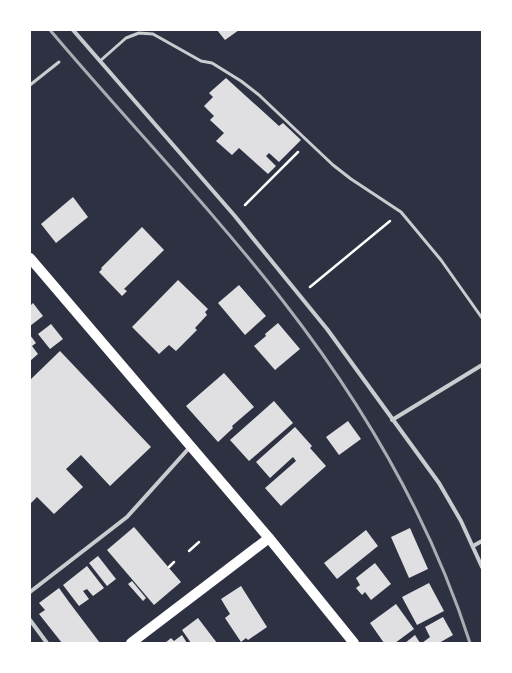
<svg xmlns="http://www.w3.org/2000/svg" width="512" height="673" viewBox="0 0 512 673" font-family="Literata,serif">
<rect width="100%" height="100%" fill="#2d3142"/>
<g fill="#e0e0e3">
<path d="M217,30H239L225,40Z"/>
<path d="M226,78L279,126L283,123L301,140L279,162L269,153L266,156L276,166L268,174L239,148L232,155L216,141L224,133L210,120L214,116L204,106L213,97L209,93Z"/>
<path d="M73,197L88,217L56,243L41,224Z"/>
<path d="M142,227L164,250L124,289L127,291L122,296L99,272L102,269L101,268Z"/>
<path d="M178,280L208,309L205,312L207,315L195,328L197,330L176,351L169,345L159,354L132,327Z"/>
<path d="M239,285L266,316L245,335L218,303Z"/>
<path d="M33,303L43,316L30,326V306Z"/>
<path d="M278,323L300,349L275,370L254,346L266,336L265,334Z"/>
<path d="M51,324L63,339L50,349L38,334Z"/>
<path d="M30,335L36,343L32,346L38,354L30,361Z"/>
<path d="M60,351L151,447L110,486L81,455L66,469L83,487L54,514L37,497L30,504V380Z"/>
<path d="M224,373L254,407L232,426L233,428L218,442L186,406Z"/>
<path d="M274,401L293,423L249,461L230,440Z"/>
<path d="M348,421L361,439L339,455L326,437Z"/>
<path d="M295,427L312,446L310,448L326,466L281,506L265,488L296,461L293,457L270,478L256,462Z"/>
<path d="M134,527L181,582L154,605L107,550Z"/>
<path d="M410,528L428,569L409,578L391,537Z"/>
<path d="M366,530L378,546L337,579L324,563Z"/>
<path d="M98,556L116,579L107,586L89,563Z"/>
<path d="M375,563L391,584L371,600L365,592L362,595L356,588L360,585L356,578Z"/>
<path d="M87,566L104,588L93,596L87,589L83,591L89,599L79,606L63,585Z"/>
<path d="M132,581L146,598L143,601L128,584Z"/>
<path d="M429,583L444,611L417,625L402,597Z"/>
<path d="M241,586L267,627L248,640L246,638L241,642L225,618L230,614L221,599Z"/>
<path d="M59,588L69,602L100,643H62L39,614L45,610L39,603Z"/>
<path d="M396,604L414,629L395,643H384L370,623Z"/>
<path d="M443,617L453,635L439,643H422L430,637L425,627Z"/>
<path d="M198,618L217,643H191L182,630Z"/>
<path d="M182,635L187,643H165L171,638L174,641Z"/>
<path d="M415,635L420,643H405Z"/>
</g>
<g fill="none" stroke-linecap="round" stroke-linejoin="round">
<g stroke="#fff" stroke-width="2.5">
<path d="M245,205L298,152"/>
<path d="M310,287L390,221"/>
<path d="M189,551L199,542"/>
<path d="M169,567L174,562"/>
</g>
<g stroke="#caccd0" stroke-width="3">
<path d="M100,61L126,38L139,33L153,34L201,61L212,63L241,81L259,95L333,165L351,179L401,212L441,260L482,318"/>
<path d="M30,85L59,62"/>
</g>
<g stroke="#caccd0" stroke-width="4">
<path d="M73,30L234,215L327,329L439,483L461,521L482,567"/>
<path d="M392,420L482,365"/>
<path d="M473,546L482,541"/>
<path d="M30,592L127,517L190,447"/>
<path d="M30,620L47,643"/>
</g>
<g stroke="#fff" stroke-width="10">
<path d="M30,258L269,538L354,643"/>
<path d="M131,643L269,538"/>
</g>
<path stroke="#abadb3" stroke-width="3" d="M50,30C127,121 210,207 283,301C363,404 430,518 470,643"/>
</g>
<rect width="512" height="673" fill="none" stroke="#ffffff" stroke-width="62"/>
</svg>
